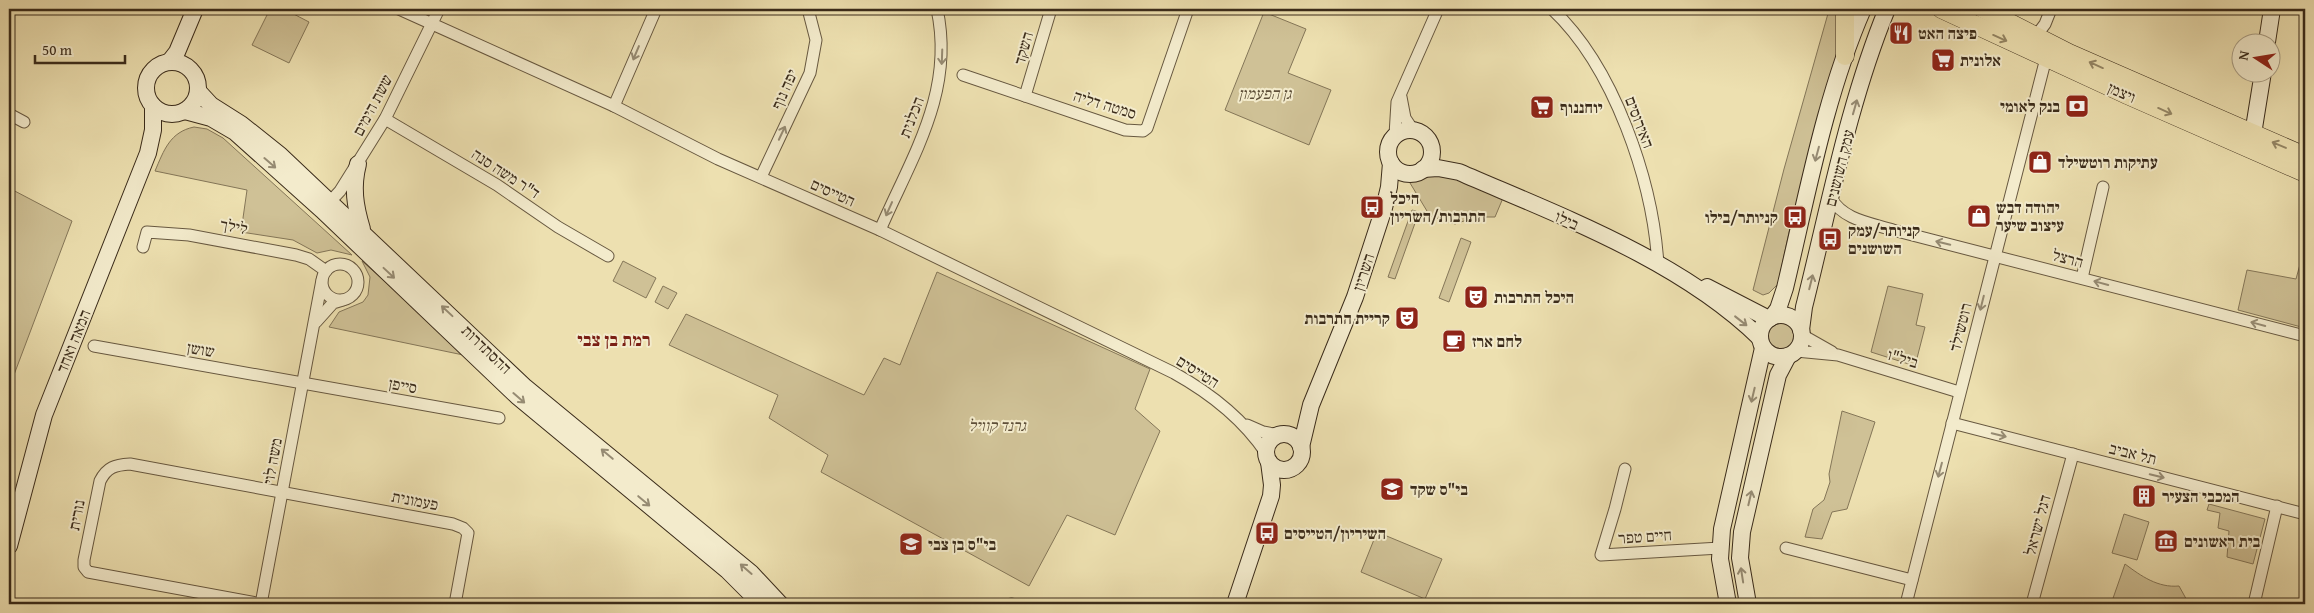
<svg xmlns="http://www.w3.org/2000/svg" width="2314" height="613" viewBox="0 0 2314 613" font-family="'Gentium Book Plus','Frank Ruhl Libre',serif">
<rect width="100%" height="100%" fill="#ede0b0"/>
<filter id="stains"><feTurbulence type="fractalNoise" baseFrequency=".004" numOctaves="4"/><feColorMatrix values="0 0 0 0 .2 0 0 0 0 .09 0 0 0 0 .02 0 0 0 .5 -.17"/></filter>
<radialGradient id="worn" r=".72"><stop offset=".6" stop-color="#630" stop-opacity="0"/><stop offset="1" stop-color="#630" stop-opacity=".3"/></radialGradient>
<g fill="#cfc196" stroke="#847658">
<path d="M270,9H284L309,22L289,63L252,45Z"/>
<path d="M1829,10L1838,12L1840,45L1834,73L1789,232L1778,284L1769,293L1763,295L1753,290L1784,169Z"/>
<path d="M1264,12L1306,29L1288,73L1331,90L1309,145L1225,110Z"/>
<path d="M194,127L207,129L223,138L352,255L331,250L317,253L293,240L241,232L247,190L155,171C164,150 170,132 194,127Z"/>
<path d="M1425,175H1452L1503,198L1495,217H1476L1455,224L1430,216L1410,183Z"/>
<path d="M9,188L72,221L9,388Z"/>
<path d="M1412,210L1419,212L1395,279L1388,277Z"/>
<path d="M1461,238L1471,242L1449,302L1439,298Z"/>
<path d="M2305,246V328L2238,310L2247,270L2296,279Z"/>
<path d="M362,261L468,356L329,327L339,312L363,302L368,295L370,277Z"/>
<path d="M623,261L656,278L646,298L613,281Z"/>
<path d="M937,272L1150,369L1135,409L1160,431L1115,535L1067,515L1029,586L821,472L828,455L769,418L778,395L669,345L686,314L864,395L884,358L900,365Z"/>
<path d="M663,286L677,293L668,309L655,302Z"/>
<path d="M1888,286L1923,294L1916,325L1925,327L1915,366L1871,352Z"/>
<circle cx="1781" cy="336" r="18"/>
<path d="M1842,411L1875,422L1847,509L1832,512L1822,539L1805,537L1813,509L1824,500L1830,482L1829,474Z"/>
<path d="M2209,504L2265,519L2253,564L2227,557L2229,531L2218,528L2220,513L2207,510Z"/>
<path d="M2124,514L2149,522L2137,560L2112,553Z"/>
<path d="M1377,532L1442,559L1425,599L1361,572Z"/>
<path d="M2125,564C2141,576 2158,588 2179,586L2189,604H2111Z"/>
</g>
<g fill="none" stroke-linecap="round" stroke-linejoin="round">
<g stroke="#675840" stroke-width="13">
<g id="street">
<path d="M399,9L614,106L718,159L880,230L1174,373C1210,393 1243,419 1266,453"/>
<path d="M1552,9C1614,67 1653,181 1658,265"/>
<path d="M2036,36L2045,24L2051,9"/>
<path d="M963,75L1125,130L1143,131L1147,128L1188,9"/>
<path d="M1025,96L1051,9"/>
<path d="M1401,97L1405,118L1413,130"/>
<path d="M614,106L656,9"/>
<path d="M9,114L24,122"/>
<path d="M385,119L497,185L558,227L608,256"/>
<path d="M1395,135L1397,102L1438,9"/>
<path d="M761,177L810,73L816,40L808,9"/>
<path d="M1831,198C1843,220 1871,223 1893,230L2305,336"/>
<path d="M326,206L340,191L385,119L439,9"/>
<path d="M880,230C912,156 955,92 937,9"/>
<path d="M143,247L147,232L189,235L296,255L309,259L326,271"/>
<circle cx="340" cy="282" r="18"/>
<path d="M2082,278L2103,187"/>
<path d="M316,322L333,303L343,300"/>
<path d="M1802,335L1832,352"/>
<path d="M94,346L499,418"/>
<path d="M1796,351L1838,355L1959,392"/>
<path d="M1952,423L2305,514"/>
<path d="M1247,425L1263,432L1279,435"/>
<path d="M1625,469L1615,509L1601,555L1720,548"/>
<path d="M1786,548L1912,580"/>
<path d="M261,604L322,280"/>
<path d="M262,604L88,572L84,567V560L100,481C107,467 115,465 130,464L453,524L463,528L468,533L455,604"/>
<path d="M1011,604H1012"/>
<path d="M1906,604L2046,58"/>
<path d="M2032,604L2073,454"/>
<path d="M2254,604L2277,506"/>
</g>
</g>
<g stroke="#3a2b1a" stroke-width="18">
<g id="secondary">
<path d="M2267,42L2272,9"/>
<path d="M170,61L177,52L195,9"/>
<circle cx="172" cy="88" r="26"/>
<path d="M198,91L211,105L241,124L280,155L525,387L751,573L780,604"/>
<path d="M185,111L211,118L235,132L322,210L517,396L727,570L761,604"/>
<circle cx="1410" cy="152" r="22"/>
<path d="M2253,134L2263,72"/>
<path d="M358,164C352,187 355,206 362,229"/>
<path d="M1423,169L1438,168L1459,172C1560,216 1680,260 1760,338"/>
<path d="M1707,287L1769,319"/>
<circle cx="1781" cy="336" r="21"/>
<path d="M1772,317L1778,309L1785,288C1807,196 1825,96 1863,9"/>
<path d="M1801,330L1804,307C1829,208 1848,104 1887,9"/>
<circle cx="1284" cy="452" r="18"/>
<path d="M1301,447L1311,405L1355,297L1384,208L1389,187L1391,163"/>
<path d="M9,546L44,415L148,153L153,130V106"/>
<path d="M1235,604L1271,496L1272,485L1269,462"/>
<path d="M1728,604L1720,559L1722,529L1763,348"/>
<path d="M1748,604L1740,558L1742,532L1778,375L1788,356"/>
</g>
</g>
<g stroke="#3a2b1a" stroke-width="19">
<g id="primary">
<path d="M1941,9L2127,95L2305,173"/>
<path d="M1983,9L2069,53L2305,156"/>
<path d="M1845,56V9"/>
</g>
</g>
<use href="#street" stroke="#f3ebcc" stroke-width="11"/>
<use href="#secondary" stroke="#f3ebcc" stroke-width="16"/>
<use href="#primary" stroke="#ede0b0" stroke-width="18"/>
</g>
<defs><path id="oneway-shaft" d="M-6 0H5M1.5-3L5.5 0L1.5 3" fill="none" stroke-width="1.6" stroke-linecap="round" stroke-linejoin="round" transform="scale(1.25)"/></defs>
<g stroke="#948665">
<use href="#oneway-shaft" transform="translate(2000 38) rotate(24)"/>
<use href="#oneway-shaft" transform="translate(2096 65) rotate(-156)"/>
<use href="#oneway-shaft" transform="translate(2165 111) rotate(24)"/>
<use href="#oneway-shaft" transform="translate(2279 145) rotate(-157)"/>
</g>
<g stroke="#968b73">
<use href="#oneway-shaft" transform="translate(636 53) rotate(113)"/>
<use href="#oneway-shaft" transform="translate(942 57) rotate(92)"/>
<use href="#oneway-shaft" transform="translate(1855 107) rotate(-74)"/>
<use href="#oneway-shaft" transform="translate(782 133) rotate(-65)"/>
<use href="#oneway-shaft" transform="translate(1817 154) rotate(105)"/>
<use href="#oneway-shaft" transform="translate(270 163) rotate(41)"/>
<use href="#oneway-shaft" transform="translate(889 209) rotate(114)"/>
<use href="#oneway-shaft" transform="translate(1943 243) rotate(-166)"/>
<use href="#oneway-shaft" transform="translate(389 273) rotate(43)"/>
<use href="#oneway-shaft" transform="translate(1811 282) rotate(-76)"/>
<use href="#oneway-shaft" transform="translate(2101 283) rotate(-165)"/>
<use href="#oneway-shaft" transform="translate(1982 303) rotate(104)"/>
<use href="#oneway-shaft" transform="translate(447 311) rotate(-137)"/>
<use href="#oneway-shaft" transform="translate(1741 321) rotate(38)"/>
<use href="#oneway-shaft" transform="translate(2258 324) rotate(-165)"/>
<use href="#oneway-shaft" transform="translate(1753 395) rotate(103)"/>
<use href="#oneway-shaft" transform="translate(519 398) rotate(41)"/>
<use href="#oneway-shaft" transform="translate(1999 435) rotate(14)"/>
<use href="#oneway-shaft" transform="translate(607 454) rotate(-140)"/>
<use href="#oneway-shaft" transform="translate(1940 470) rotate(105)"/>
<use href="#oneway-shaft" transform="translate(2157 476) rotate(14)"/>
<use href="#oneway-shaft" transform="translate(1750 498) rotate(-77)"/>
<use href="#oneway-shaft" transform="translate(644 501) rotate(40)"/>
<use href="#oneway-shaft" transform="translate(746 569) rotate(-139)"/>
<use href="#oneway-shaft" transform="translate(1742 575) rotate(-99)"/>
</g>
<defs>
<g id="restaurant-square" transform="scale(1.25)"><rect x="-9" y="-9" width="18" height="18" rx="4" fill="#8f2418" stroke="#f3ebcc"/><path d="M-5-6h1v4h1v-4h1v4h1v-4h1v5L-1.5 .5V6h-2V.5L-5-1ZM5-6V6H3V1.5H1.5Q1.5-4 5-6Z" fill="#fff"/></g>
<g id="supermarket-square" transform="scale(1.25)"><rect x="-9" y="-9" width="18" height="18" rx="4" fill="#8f2418" stroke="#f3ebcc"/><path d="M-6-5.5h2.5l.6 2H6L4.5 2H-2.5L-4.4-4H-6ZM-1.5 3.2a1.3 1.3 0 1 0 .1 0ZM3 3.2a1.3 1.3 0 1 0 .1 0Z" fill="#fff"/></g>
<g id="bank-square" transform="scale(1.25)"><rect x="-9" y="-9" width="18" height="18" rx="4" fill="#8f2418" stroke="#f3ebcc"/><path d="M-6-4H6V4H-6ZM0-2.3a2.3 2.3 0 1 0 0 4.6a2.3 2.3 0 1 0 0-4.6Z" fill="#fff"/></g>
<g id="shop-square" transform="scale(1.25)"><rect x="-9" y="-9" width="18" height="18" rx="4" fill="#8f2418" stroke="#f3ebcc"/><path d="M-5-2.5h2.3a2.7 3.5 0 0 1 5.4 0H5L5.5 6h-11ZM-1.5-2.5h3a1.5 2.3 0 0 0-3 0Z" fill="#fff"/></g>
<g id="bus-square" transform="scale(1.25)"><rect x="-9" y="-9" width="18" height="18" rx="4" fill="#8f2418" stroke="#f3ebcc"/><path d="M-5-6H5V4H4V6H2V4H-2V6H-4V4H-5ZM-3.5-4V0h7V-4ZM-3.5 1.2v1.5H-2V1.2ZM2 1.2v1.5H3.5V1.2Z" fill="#fff"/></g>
<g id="theatre-square" transform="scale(1.25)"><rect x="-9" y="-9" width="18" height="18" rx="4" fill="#8f2418" stroke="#f3ebcc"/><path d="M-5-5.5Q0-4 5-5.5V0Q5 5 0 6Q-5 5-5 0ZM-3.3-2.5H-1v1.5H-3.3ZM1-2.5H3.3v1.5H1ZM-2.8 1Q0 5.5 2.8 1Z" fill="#fff"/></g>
<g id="cafe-square" transform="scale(1.25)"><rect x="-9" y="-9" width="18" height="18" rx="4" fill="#8f2418" stroke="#f3ebcc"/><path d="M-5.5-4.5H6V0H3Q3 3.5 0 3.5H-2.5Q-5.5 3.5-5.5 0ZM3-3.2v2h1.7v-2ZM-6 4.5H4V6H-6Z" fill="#fff"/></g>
<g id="school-square" transform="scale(1.25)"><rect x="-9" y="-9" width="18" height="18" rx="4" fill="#8f2418" stroke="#f3ebcc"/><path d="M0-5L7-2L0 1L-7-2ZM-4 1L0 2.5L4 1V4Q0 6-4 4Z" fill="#fff"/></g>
<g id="building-square" transform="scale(1.25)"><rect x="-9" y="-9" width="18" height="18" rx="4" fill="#8f2418" stroke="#f3ebcc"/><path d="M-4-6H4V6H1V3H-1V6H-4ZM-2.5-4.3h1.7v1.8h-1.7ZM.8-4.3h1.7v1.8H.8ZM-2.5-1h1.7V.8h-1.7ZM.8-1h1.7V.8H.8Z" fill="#fff"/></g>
<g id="museum-square" transform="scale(1.25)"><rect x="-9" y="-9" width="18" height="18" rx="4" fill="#8f2418" stroke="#f3ebcc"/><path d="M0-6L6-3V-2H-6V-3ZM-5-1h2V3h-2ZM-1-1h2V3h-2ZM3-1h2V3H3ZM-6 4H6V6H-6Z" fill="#fff"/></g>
</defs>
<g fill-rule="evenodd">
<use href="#restaurant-square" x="1901" y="33"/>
<use href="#supermarket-square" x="1943" y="60"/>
<use href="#bank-square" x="2077" y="106"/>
<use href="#supermarket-square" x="1542" y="107"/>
<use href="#shop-square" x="2040" y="162"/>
<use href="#bus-square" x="1372" y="207"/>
<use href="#shop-square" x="1979" y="216"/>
<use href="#bus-square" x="1795" y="217"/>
<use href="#bus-square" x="1830" y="239"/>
<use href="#theatre-square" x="1476" y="297"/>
<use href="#theatre-square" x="1407" y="318"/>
<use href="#cafe-square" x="1454" y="341"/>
<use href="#school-square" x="1392" y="489"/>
<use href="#building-square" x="2144" y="496"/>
<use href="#bus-square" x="1267" y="533"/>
<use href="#museum-square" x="2166" y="541"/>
<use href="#school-square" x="911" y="544"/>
</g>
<g text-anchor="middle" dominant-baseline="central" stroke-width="4" stroke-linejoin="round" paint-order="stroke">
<g font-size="16" font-weight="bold" fill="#3a2b1a" stroke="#f3ebcc" text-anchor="start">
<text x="1918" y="33">פיצה האט</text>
<text x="1960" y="60">אלונית</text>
<text x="2060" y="106" text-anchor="end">בנק לאומי</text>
<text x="1560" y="107">יוחננוף</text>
<text x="2058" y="162">עתיקות רוטשילד</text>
<text x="1390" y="198">היכל<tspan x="1390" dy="18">התרבות/השריון</tspan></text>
<text x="1996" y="207">יהודה דבש<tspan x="1996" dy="18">עיצוב שיער</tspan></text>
<text x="1778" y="217" text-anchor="end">קניותר/בילו</text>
<text x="1848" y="230">קניותר/עמק<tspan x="1848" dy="18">השושנים</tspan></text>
<text x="1494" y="297">היכל התרבות</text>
<text x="1390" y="318" text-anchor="end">קריית התרבות</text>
<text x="1472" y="341">לחם ארז</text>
<text x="1410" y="489">בי"ס שקד</text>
<text x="2162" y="496">המכבי הצעיר</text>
<text x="1284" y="533">השיריון/הטייסים</text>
<text x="2184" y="541">בית ראשונים</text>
<text x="928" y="544">בי"ס בן צבי</text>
</g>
<g font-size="16" fill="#3a2b1a" stroke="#f3ebcc">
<text transform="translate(1023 48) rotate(-74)">השקד</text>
<text transform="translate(784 89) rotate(-66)">יפה נוף</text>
<text transform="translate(2122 92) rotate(24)">ויצמן</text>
<text transform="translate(1105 104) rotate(17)">סמטה דליה</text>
<text transform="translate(372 105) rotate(-62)">ששת הימים</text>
<text transform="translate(911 117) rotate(-69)">הכלנית</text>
<text transform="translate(1640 122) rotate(69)">האירוסים</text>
<text transform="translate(1839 168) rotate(-76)">עמק השושנים</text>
<text transform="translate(506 173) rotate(33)">ד"ר משה סנה</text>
<text transform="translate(833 192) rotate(24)">הטייסים</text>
<text transform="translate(1567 220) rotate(24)">בילו</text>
<text transform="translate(234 226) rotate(10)">לילך</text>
<text transform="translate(2068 258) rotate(15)">הרצל</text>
<text transform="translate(1363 272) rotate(-72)">השריון</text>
<text transform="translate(1960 327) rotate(-76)">רוטשילד</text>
<text transform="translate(73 341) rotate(-68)">המאה ואחד</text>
<text transform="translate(201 349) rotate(10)">שושן</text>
<text transform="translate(487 349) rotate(44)">ההסתדרות</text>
<text transform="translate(1903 358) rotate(17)">ביל"ו</text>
<text transform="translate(1198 371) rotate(32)">הטייסים</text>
<text transform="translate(403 385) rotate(10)">סייפן</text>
<text transform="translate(2133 453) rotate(14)">תל אביב</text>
<text transform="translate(272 461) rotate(-80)">משה לוי</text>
<text transform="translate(415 500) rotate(11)">פעמונית</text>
<text transform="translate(76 515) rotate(-79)">נורית</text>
<text transform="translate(2037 525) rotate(-75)">דגל ישראל</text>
<text transform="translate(1645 536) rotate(-4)">חיים טפר</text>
</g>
<g font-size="16" font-style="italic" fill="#5f5039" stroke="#f3ebcc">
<text x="1265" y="93">גן הפעמון</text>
<text x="997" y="425">גרנד קוויל</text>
</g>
<g font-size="18" font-weight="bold" fill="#7a1f14" stroke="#f3ebcc">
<text x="614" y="339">רמת בן צבי</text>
</g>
</g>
<rect width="2314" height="613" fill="none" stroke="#ede0b0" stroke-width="30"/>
<rect x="10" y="10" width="2294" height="593" fill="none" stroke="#3a2b1a" stroke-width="2.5"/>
<rect x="15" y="15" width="2284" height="583" fill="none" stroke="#3a2b1a"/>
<g transform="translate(2256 58) rotate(282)"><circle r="24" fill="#f3ebcc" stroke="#a99e85"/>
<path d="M0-4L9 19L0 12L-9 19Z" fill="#8f2418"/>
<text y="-8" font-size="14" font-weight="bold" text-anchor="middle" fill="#3a2b1a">N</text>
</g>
<path d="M35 55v8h90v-8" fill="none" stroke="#3a2b1a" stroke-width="2.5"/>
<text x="42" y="55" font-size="15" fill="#3a2b1a" stroke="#f3ebcc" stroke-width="4" paint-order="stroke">50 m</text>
<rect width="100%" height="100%" filter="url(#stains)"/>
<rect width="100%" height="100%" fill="url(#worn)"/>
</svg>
